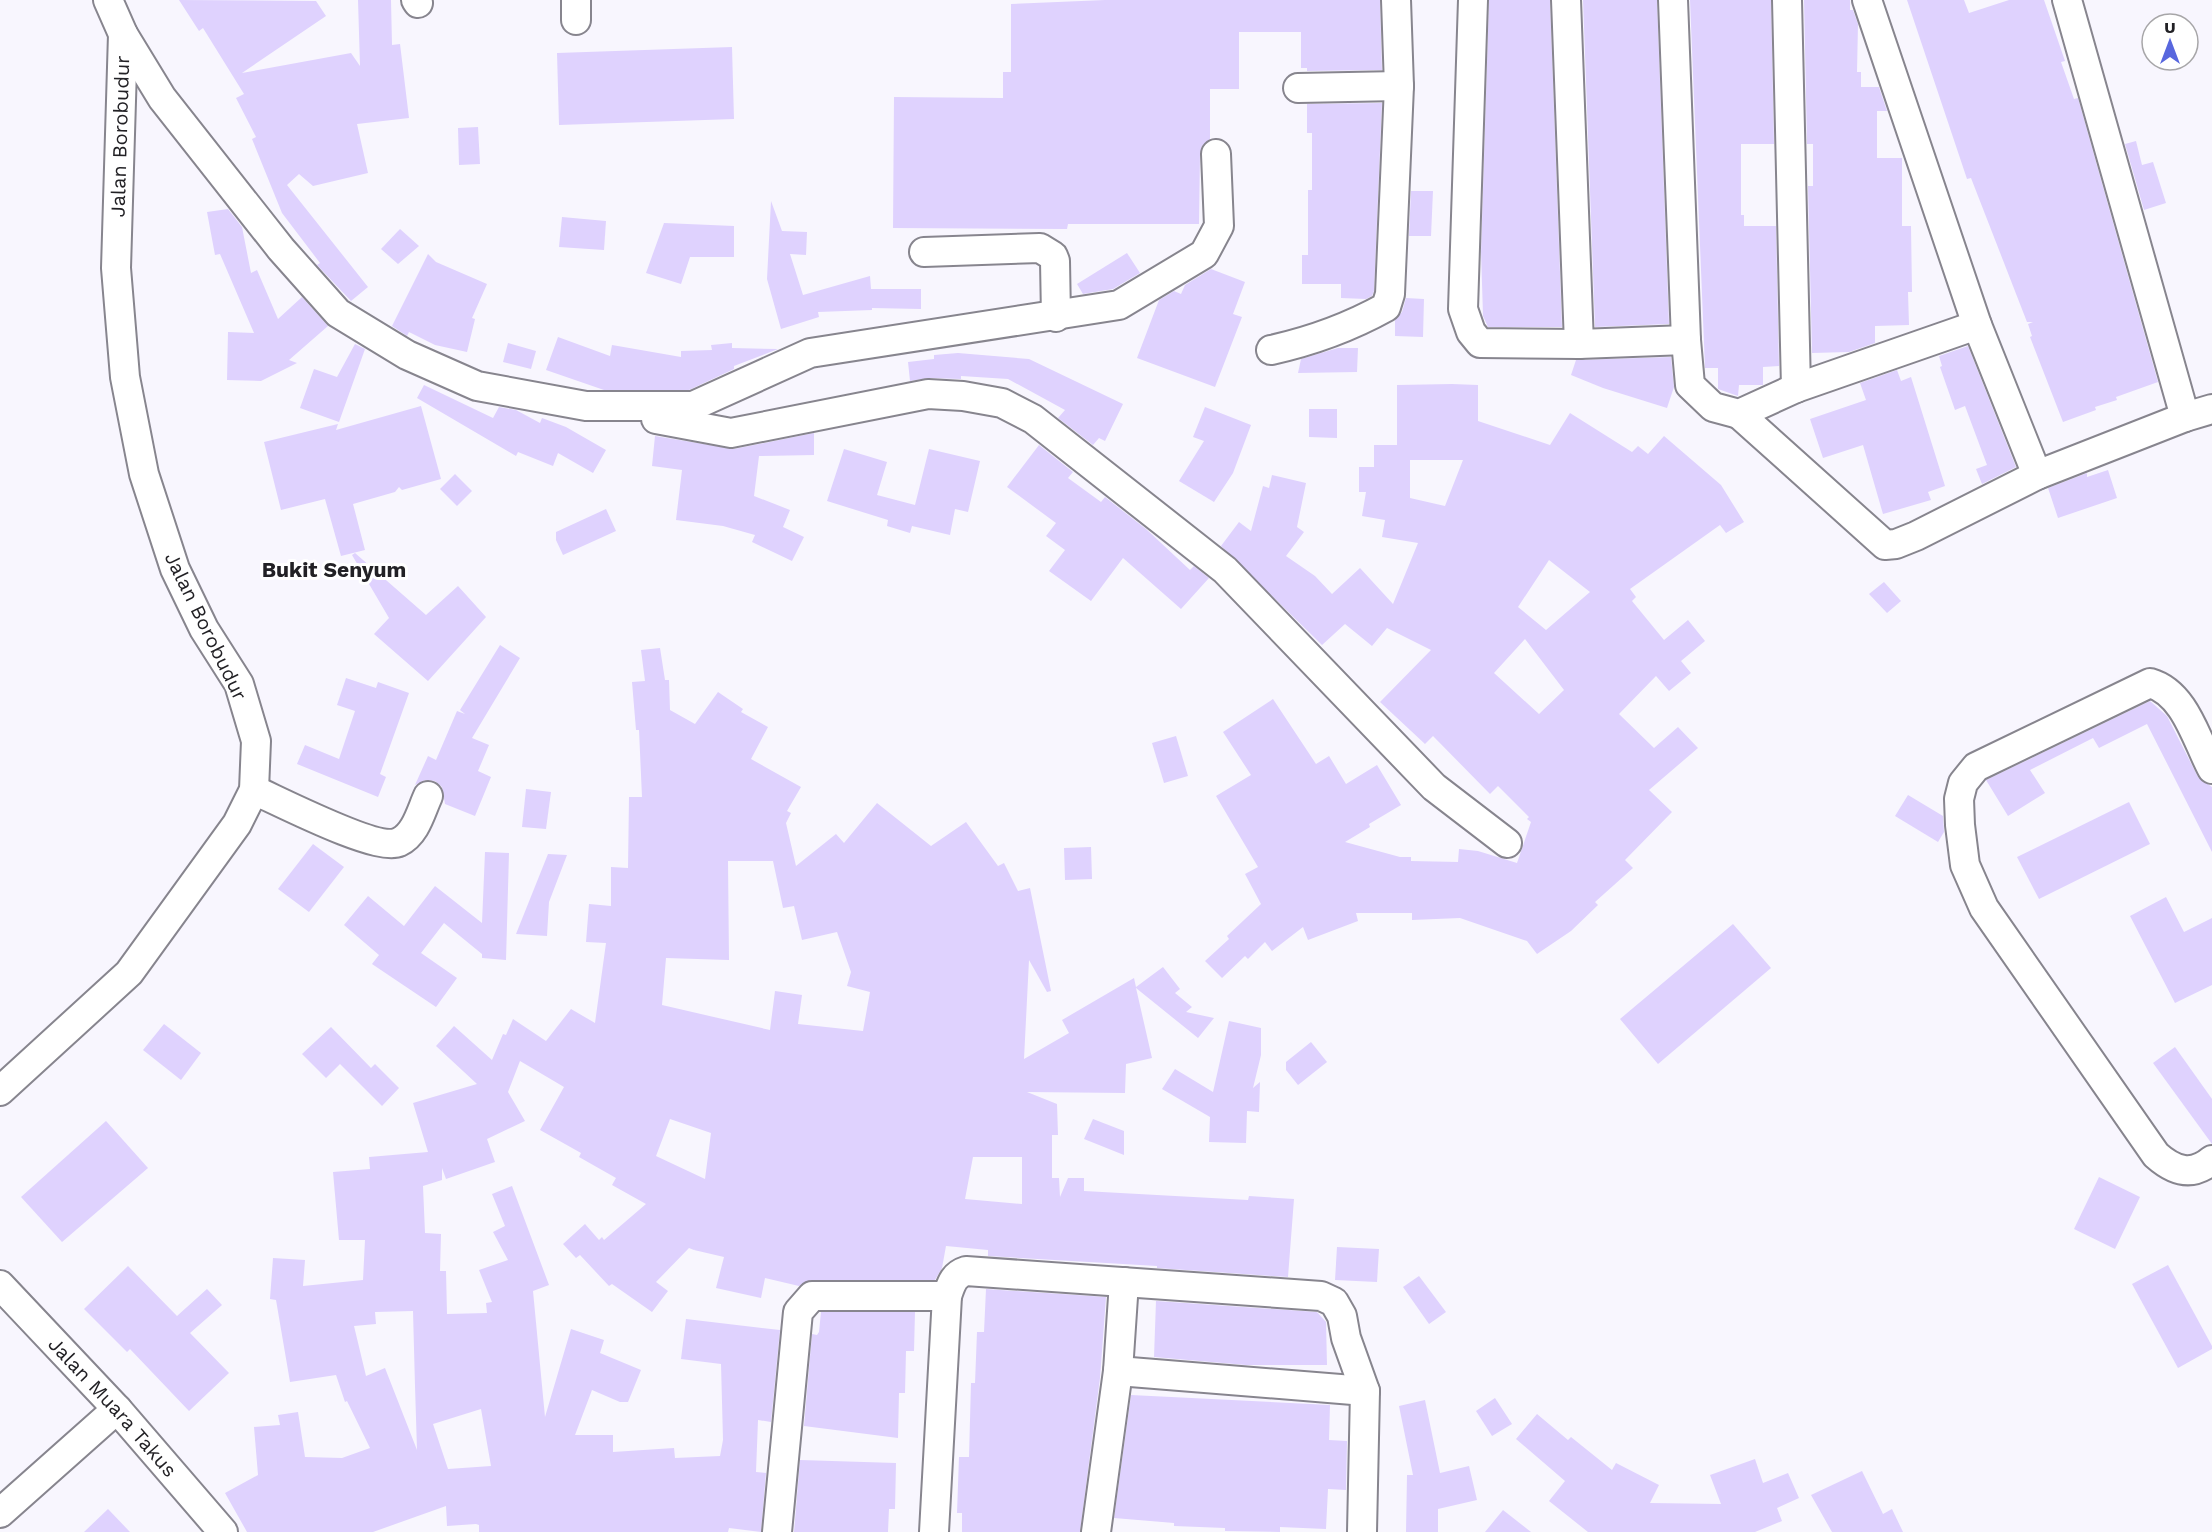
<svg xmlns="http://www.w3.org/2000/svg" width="2212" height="1532" viewBox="0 0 2212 1532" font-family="'Work Sans',sans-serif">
<rect width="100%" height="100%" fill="#f8f6fe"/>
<g fill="#dfd2fe" fill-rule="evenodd">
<path d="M179,0L316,1L326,16L242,73L351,53L360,66L358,0H391L392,45L400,44L409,118L357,124L368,173L313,186L299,174L287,185L368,287L351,301L317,265L320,263L282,213L252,139L256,137L236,98L244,94L203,28L199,31Z"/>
<path d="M1105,0H1380L1382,70L1307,71V68H1301V32H1239V89H1210V139L1202,146L1200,154L1199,224H1068L1067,229L893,228L894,97L1003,98V72H1011V4Z"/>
<path d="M1489,0H1550L1562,327H1488L1483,316L1481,252Z"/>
<path d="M1583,0H1657L1669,324L1595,327Z"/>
<path d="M1690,0H1771L1774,144H1741V215H1744V226H1776L1779,366L1763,367V385H1739L1738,396L1718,389V368H1705Z"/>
<path d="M1804,0H1850V10H1853L1858,24L1857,72H1861V87H1879L1887,111H1877V158H1902V226H1911L1912,292H1908L1909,325L1875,326V343L1849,352L1812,353L1808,186H1813V144H1807Z"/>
<path d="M1907,0H1964L1969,13L2009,0H2044L2065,61L2061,62L2074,99L2078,98L2158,382L2116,397L2117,400L2095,407L2096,410L2063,422L2030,337L2032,336L2028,324L2033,322H2027L1971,178L1967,179Z"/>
<path d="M732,47L734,119L559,125L557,53Z"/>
<path d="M1382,103L1374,291L1372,296L1366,299L1341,298V284H1302V255H1308V190H1312V133H1307V104Z"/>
<path d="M478,127L480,164L459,165L458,128Z"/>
<path d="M2136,141L2142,165L2153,162L2166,203L2144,210L2125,144Z"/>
<path d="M1411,191H1433L1431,236H1409Z"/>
<path d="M771,201L782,231L807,232L806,255L790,254L803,295L870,276L871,289H921V309L872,308V310L818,312L819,317L781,329L767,279Z"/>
<path d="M228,209L242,227L251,273L257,270L278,319L302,297L328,326L289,360L297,363L261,381L227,380L228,332L254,333L220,254L215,255L207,212Z"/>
<path d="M562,217L606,221L604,250L559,247Z"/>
<path d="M664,223L734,226V257H690L681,284L646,273Z"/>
<path d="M400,229L419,246L398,264L381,249Z"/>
<path d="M1127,253L1140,273L1113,289L1083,294L1077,284Z"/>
<path d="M428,254L436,262L487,284L472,318L475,319L467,352L435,345L409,332L407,336L392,326Z"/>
<path d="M1211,269L1245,282L1233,314L1242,317L1215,387L1137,358L1159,300L1174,291L1181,294L1185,285Z"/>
<path d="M1406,298L1424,299L1423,337L1395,336V320L1402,312Z"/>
<path d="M558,337L610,356L612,345L681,357V351L712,350L711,345L732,343V348L778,349L734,366V369L689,390H604L546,370Z"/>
<path d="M508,343L536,351L531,369L503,362Z"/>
<path d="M355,344L365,349L339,422L300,408L314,369L337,377Z"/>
<path d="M1968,346L2016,467L1982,484L1976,469L1987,465L1965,406L1955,410L1940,367L1942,366L1939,356Z"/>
<path d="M1338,348H1358L1357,372L1298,373L1301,359Z"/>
<path d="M958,353L1029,359L1123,404L1105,441L1099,438L1093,445L1058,418L1065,410L1008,379L961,376V379L929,378L910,381L908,362L934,359V355Z"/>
<path d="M1671,357L1674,387L1667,408L1603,388L1571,375L1576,360Z"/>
<path d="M1897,370L1901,381L1911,377L1945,486L1928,492L1931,500L1883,514L1863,445L1823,458L1810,419L1866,400L1860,383Z"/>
<path d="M1452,384L1478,385V421L1550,445L1570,413L1632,452L1638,446L1648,454L1664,436L1721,485L1744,522L1726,533L1720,525L1630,589L1636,597L1632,601L1664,640L1688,620L1705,641L1681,661L1691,673L1669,691L1656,676L1619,714L1654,748L1678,727L1698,748L1649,790L1672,812L1625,860L1633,868L1595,902L1598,905L1571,931L1537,954L1527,941L1460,918L1412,920V913H1356L1358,921L1308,940L1303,927L1272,951L1265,942L1248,959L1245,956L1222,978L1205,961L1229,939L1227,936L1261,904L1245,874L1258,867L1216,796L1251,775L1223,732L1273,699L1316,764L1329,756L1346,784L1377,765L1401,805L1369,824L1370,827L1345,842L1400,857H1411V861L1458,862L1459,849L1478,851L1517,863L1531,822L1527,819L1529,817L1498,786L1490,794L1433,736L1425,744L1380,702L1431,650L1387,628L1372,646L1345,624L1322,645L1221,546L1239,522L1251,531L1263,486L1269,488L1272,475L1306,483L1297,527L1304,532L1286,556L1315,576L1332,594L1360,568L1393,604L1418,543L1382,537L1385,520L1362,516L1366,492H1359V467H1374V445H1397V385ZM1410,460H1463L1445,506L1410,498ZM1549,560L1590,592L1546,630L1518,607ZM1525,639L1564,690L1539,714L1494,673Z"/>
<path d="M424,385L493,418L499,407L516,410L540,423L542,418L566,427L606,450L593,473L558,453L553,466L518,452L516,456L417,398Z"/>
<path d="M421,406L441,479L402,490L399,487L395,492L353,504L365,550L341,556L325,499L281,510L264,442L338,424L336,430Z"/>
<path d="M1205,407L1251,425L1233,473L1214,502L1179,481L1204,441L1193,437Z"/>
<path d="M1309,409H1337V438L1309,437Z"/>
<path d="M814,433V455L759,456L754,496L790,510L783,527L804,537L792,561L752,542L755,535L723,526L676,520L682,470L652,466L655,436L734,449Z"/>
<path d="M1039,445L1073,472L1068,478L1101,502L1105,497L1146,529L1190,570L1194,566L1209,578L1181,609L1123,558L1091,601L1049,571L1065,550L1046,536L1056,523L1007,487Z"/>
<path d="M844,449L887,462L877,495L915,505L929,449L980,461L968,512L955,509L950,535L912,526L910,533L887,526L888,520L827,501Z"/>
<path d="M2108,470L2117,498L2058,518L2048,488L2087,473V477Z"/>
<path d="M455,474L472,491L457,506L440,489Z"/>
<path d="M606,509L616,531L563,555L556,540V532Z"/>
<path d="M355,553L426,615L458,586L486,617L428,681L374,634L389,618L352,555Z"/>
<path d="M1884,582L1901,601L1887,613L1869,594Z"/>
<path d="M500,645L520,658L472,738L489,745L478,771L491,777L475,816L445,804L442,787L435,781L425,780L415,785L428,756L436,760L457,711L465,714L460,710Z"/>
<path d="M660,648L665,680H669L670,710L695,724L718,692L743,709L741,712L768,727L751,759L801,787L787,811L791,813L786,823L796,866L836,834L844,843L877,803L931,846L966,822L998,866L1004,863L1018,891L1030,888L1051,991L1047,992L1029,960L1024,1059L1069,1033L1062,1020L1134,978L1136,987L1163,967L1180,989L1175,993L1192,1007L1186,1012L1214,1018L1198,1038L1136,988L1152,1058L1126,1064L1125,1093L1027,1092L1057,1104L1058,1135H1052V1178H1059L1060,1197L1068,1178H1084V1191L1248,1200L1249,1196L1294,1199L1288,1277L1157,1268V1266L988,1256V1250L946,1246L942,1268L935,1280H812L799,1286L765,1278L761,1298L716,1288L724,1257L694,1250L695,1247L694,1250L689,1248L656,1282L668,1291L652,1312L612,1284L609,1286L580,1255L576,1258L563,1244L585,1224L599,1240L602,1237L604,1240L646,1204L612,1185L616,1178L579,1157L581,1153L540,1130L564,1087L520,1061L508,1092L525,1121L487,1139L495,1162L446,1179L442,1168V1180L423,1186L425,1233L441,1234L440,1271H446L447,1314L487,1313L486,1303L492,1302L479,1270L508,1260L493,1232L505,1226L492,1194L512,1186L549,1285L533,1291L545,1417L571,1329L604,1340L600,1353L641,1370L628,1402H620L592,1390L575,1435H613V1452L674,1448L675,1458L720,1456L723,1440L721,1364L681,1359L686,1319L780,1330L771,1422L758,1420L756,1472L766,1473L761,1532L729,1528L728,1532H479V1525L476,1524L447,1526L446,1506L373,1532H247L225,1493L258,1475L254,1427L280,1425L278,1415L298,1412L305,1457L342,1458L370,1448L347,1401L345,1402L336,1375L290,1382L276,1300L270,1299L273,1258L305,1260L303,1286L363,1280L365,1240H339L333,1172L370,1169L369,1157L428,1152L413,1103L477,1084L436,1046L454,1026L492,1060L503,1034L506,1035L513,1019L546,1041L571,1009L595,1023L606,943L586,942L589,904L611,906V867L628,868L629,797H642L639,730H636L632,682L645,681L641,650ZM728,861H773L783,908L794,906L802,940L837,932L851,972L847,986L870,992L863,1031L798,1024L802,995L775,991L770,1030L662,1005L666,958L729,960ZM670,1119L711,1133L705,1179L656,1156ZM973,1157H1022V1204L965,1199ZM413,1311L415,1386L417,1450L385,1368L366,1376L354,1326L376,1324L375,1312ZM481,1409L491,1466L448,1469L433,1424Z"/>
<path d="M346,678L376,688L378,682L409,693L380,774L386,777L378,797L297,764L305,745L339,759L355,711L337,705Z"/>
<path d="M2150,701L2167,716L2198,777L2212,787V852L2147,724L2099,748L2093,738L2030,770L2045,793L2008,816L1986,780Z"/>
<path d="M1176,736L1188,776L1164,783L1152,743Z"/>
<path d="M526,789L551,792L546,829L522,827Z"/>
<path d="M1908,795L1943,816L1944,832L1938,842L1895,816Z"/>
<path d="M2129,802L2150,844L2039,899L2017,857Z"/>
<path d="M313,844L344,867L309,912L278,889Z"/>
<path d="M1091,847L1092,879L1065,880L1064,848Z"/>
<path d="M485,852L509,853L506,960L482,958V954L444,923L421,953L457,978L436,1007L372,964L379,955L344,925L368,896L404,926L435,886L482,923Z"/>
<path d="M548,854L567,855L549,902L547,936L516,934Z"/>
<path d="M2166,897L2184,932L2212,918V985L2175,1003L2130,916Z"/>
<path d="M1733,924L1771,968L1658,1064L1620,1019Z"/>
<path d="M1229,1021L1261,1028V1055L1253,1088L1260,1082L1259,1112L1247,1111L1246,1143L1209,1142L1210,1117L1162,1089L1175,1069L1213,1092Z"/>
<path d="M164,1024L201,1053L181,1080L143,1050Z"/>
<path d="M331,1027L371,1068L375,1064L399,1088L382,1106L340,1064L326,1078L302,1054Z"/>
<path d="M1311,1042L1327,1062L1298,1085L1286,1070V1062Z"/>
<path d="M2175,1047L2212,1099V1144L2153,1063Z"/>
<path d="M1093,1119L1124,1131V1155L1084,1139Z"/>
<path d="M106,1121L148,1168L62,1242L21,1197Z"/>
<path d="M2099,1177L2140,1197L2115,1249L2074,1229Z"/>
<path d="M1337,1247L1379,1249L1377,1282L1335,1280Z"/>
<path d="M2168,1265L2212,1346V1349L2178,1368L2132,1284Z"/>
<path d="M128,1266L177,1316L207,1289L222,1305L190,1333L229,1373L189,1411L130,1349L127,1352L84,1309Z"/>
<path d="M1419,1276L1446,1312L1429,1324L1403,1287Z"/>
<path d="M986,1289L1106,1297L1100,1378L1080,1532H962V1513H957L959,1457H969L971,1383H975L977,1332H984Z"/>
<path d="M1156,1301L1317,1312L1326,1322L1327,1365H1246L1154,1357Z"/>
<path d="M821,1312H915L914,1351H906L905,1393H899L898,1438L804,1426L812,1334L817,1335L819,1332Z"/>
<path d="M1131,1395L1330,1405L1329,1440L1347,1441L1346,1490L1328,1489L1326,1529L1280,1527V1532L1225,1531V1528L1174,1526V1523L1114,1518Z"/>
<path d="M1495,1398L1512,1424L1492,1436L1476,1411Z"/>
<path d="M1425,1400L1440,1473L1469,1466L1477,1500L1438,1509V1532H1406L1407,1475H1413L1399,1406Z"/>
<path d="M1537,1414L1568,1440L1571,1437L1612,1470L1616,1463L1659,1485L1650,1503L1721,1504L1710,1475L1755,1459L1763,1483L1788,1473L1799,1498L1777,1508L1782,1521L1755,1532H1588L1549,1501L1565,1481L1516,1439Z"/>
<path d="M800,1460L896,1463L895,1509H889L888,1532H794Z"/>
<path d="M1862,1471L1883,1514L1892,1509L1903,1532H1832L1811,1495Z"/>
<path d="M108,1509L130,1532H84Z"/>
<path d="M1503,1510L1531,1532H1485Z"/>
</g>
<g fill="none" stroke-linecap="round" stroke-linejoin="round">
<g stroke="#87858e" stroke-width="32">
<g id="minor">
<path d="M416,0L418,3"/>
<path d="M1473,0L1463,309L1471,332L1480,343L1579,344L1686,340"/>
<path d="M1566,0L1579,344"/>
<path d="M1673,0L1686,340L1690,385L1713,407L1739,414L1796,388L1977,325"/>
<path d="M1787,0L1796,388"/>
<path d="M1867,0L1977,325L2037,475L2185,417L2212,409"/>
<path d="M2067,0L2185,417"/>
<path d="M576,20V0"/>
<path d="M123,34L162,98L281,249L338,313L407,355L477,386L586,406H693L810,353L1119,305L1204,254L1219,226L1216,154"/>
<path d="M1298,88L1399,86"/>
<path d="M924,252L1040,248L1053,256L1055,261L1056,317"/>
<path d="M1271,350C1312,341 1350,327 1386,307L1390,294L1399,86L1396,0"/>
<path d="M1739,414L1885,545L1896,544L1916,536L2037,475"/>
<path d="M656,419L731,433L928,394L963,396L1002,403L1033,419L1225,570L1434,787L1507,843"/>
<path d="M2212,769C2196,739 2185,693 2150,683L1976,767L1963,783L1959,799L1960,825L1965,865L1984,908L2156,1155C2174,1171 2192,1177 2212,1160"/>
<path d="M254,790C279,801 377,852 399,842C416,834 421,811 428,796"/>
<path id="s1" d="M0,1091L129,973L237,824L254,790L256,741L239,684L204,629L175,569L144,474L125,377L116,268L123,34L108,0"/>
<path id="s2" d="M0,1285L117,1409L223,1532"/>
<path d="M1118,1371L1365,1391"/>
<path d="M0,1513L117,1409"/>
<path d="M777,1532L798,1312L812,1296H947"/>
<path d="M934,1532L947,1296C951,1285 953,1275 966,1271L1321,1296L1334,1302L1342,1316L1346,1338L1365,1391L1362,1532"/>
<path d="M1096,1532L1118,1371L1124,1282"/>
</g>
</g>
<use href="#minor" stroke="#fff" stroke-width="28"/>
</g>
<g text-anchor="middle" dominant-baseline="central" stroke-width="6" stroke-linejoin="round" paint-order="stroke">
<g font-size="20" fill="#222125" stroke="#fff">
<text stroke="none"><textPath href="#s1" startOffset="1077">Jalan Borobudur</textPath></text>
<text transform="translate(206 626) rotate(64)">Jalan Borobudur</text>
<text stroke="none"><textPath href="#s2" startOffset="166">Jalan Muara Takus</textPath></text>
</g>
<g font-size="21" font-weight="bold" fill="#222125" stroke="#fff">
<text x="334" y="569">Bukit Senyum</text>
</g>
</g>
<g transform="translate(2170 42)"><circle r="28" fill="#ffffff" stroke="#a7a6a8" stroke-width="1.5"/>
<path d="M0-4.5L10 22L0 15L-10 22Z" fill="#5867de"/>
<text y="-9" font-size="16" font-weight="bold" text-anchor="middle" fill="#222125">U</text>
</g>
</svg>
